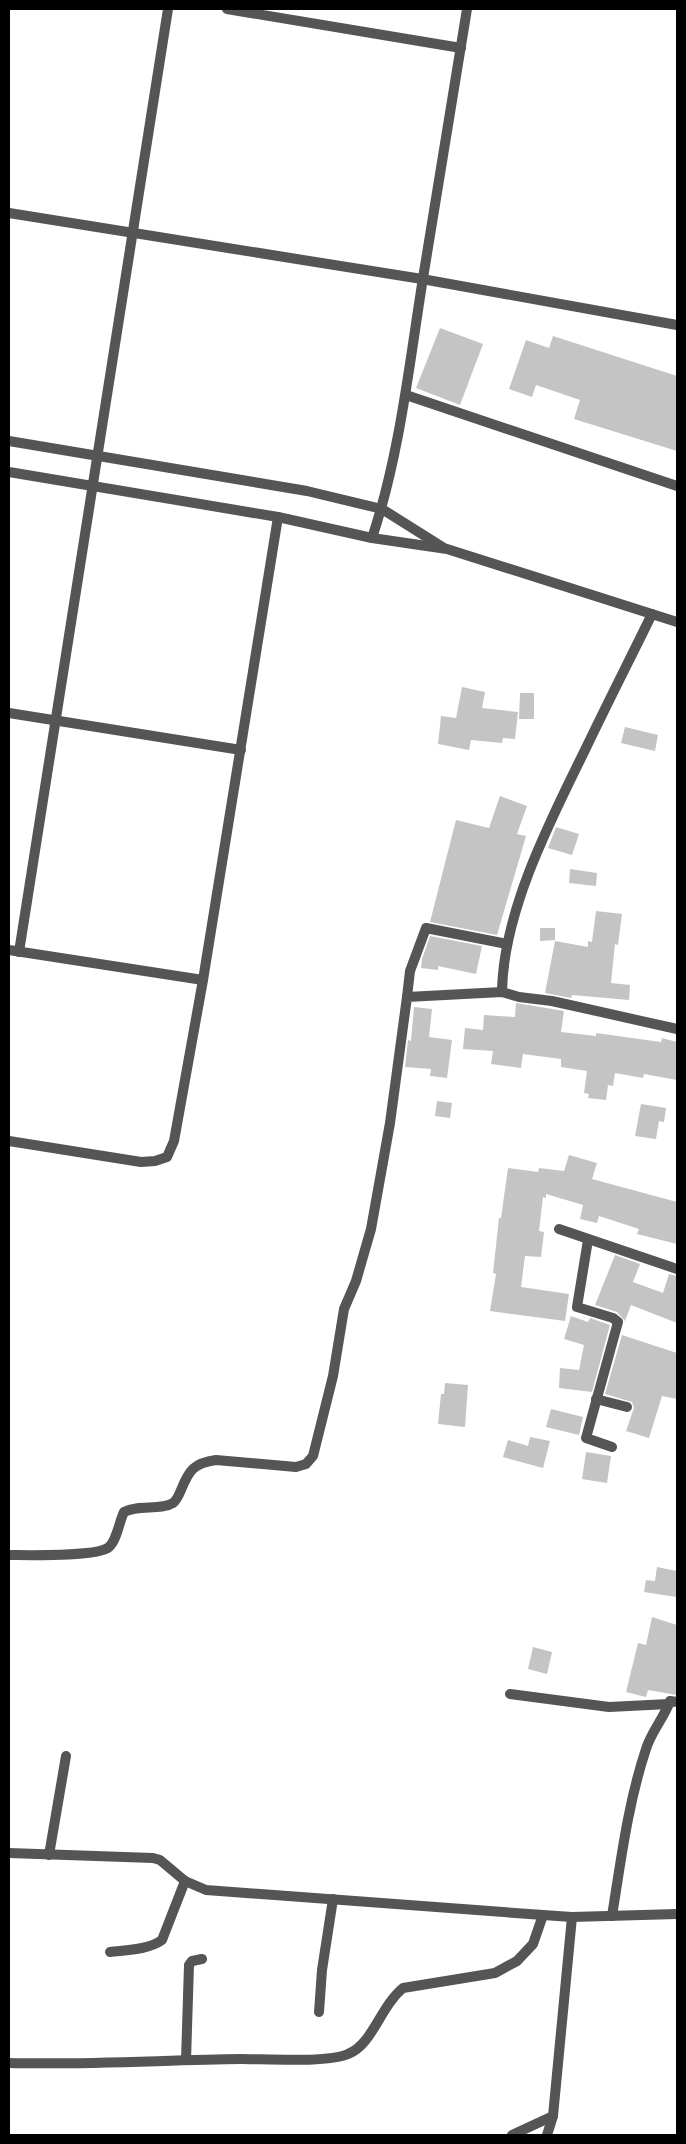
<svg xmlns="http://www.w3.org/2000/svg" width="686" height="2144" viewBox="0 0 686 2144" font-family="Lato,sans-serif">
<rect width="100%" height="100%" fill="#fff"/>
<g fill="#c4c4c4">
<path d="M440,328L483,344L460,405L416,388Z"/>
<path d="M553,336L677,376V451L574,419L580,400L536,385L532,397L509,389L526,340L549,348Z"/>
<path d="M462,687L485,692L482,708L518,712L515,739L503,738L502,743L471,740L469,750L438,744L441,716L456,718Z"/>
<path d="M520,693H534V719H519Z"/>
<path d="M625,727L658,735L655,751L621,743Z"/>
<path d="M500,796L527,806L517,834L526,836L497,935L430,922L456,820L489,828Z"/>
<path d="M556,827L579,834L572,855L548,848Z"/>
<path d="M570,869L597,873L596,886L569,883Z"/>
<path d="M596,911L622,914L618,945L615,944L611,983L630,985L629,1000L572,995L571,998L545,993L555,941L588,947V941L592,942Z"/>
<path d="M540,928H555V940L540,941Z"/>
<path d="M430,936L482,946L476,974L438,966V970L421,968L422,959Z"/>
<path d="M516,1003L564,1011L561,1032L596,1036V1033L661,1042L662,1038L677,1042V1080L644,1074L643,1078L615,1073L613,1086L608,1085L606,1100L588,1098L589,1094L584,1093L587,1071L561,1067V1059L523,1054L521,1068L491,1064L493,1051L463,1049L465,1028L483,1030L484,1015L515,1017Z"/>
<path d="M414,1007L432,1009L429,1037L452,1040L447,1078L430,1076L431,1069L405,1067L408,1040L411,1041Z"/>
<path d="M437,1101L452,1103L450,1118L435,1116Z"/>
<path d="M641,1104L666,1108L664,1122L659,1121L656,1139L635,1136Z"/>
<path d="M569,1155L597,1163L592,1179L677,1202V1244L637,1234L639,1229L599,1216L597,1223L580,1219L583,1205L546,1194V1198L543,1197L539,1231L544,1232L541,1257L525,1256L521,1287L569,1294L565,1321L490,1311L496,1274L493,1273L499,1218H501L508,1168L538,1172L539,1168L564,1171Z"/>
<path d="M615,1255L640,1264L633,1282L663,1293L669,1274L677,1276V1323L631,1305L625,1321L617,1312L595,1305Z"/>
<path d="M571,1316L588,1322L590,1318L610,1325L592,1392L559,1388L560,1368L579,1370L584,1345L564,1339Z"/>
<path d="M622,1335L677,1353V1399L662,1396L649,1438L626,1431L634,1408L632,1402L605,1394Z"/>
<path d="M445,1383L468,1385L465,1427L438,1424L441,1394H444Z"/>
<path d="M551,1409L583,1417L579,1435L546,1427Z"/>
<path d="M530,1437L550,1441L543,1468L503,1457L508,1440L528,1446Z"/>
<path d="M586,1452L611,1456L607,1483L582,1479Z"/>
<path d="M657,1567L677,1571V1597L644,1592L646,1580L655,1581Z"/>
<path d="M652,1617L677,1625V1695L648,1690L646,1697L626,1692L638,1643L646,1645Z"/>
<path d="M533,1647L552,1652L547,1674L528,1669Z"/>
</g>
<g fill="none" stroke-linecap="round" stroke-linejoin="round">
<g stroke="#555" stroke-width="10">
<path d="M227,9L461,48"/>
<path d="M9,213L422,279L677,325"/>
<path d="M406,395L677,486"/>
<path d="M9,441L307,491L382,509L444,548"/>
<path d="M9,472L278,517L372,538L447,549L677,622"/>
<path d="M372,538C400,454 409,365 423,278C437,188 453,99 467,9"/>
<path d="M9,713L241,750"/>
<path d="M9,950L203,980"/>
<path d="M19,952L168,9"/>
<path d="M9,1141L141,1162L155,1161L167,1157L174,1141L203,980L278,517"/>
</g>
<g stroke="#555" stroke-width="10">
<path d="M502,992C503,912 550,821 585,750C607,704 630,659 652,614"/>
<path d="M407,997L410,971L426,928L507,944"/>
<path d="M559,1229L677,1269"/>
<path d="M588,1240L577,1307L613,1318L618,1322L586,1438L612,1447"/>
<path d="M596,1399L627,1407"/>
<path d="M9,1555C26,1555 98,1557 109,1547C117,1540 119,1522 124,1512C139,1504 160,1511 173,1503C177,1500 179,1495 181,1490C189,1470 194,1463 216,1460L296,1467L306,1464L313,1456L333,1376L344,1309L356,1281L371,1229L390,1123L407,997L502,992L519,997L552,1001L677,1029"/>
<path d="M510,1694L609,1707L669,1704"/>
<path d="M9,1853L153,1858L160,1860L185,1881L206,1890L543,1915L572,1917L677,1914"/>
<path d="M49,1855L66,1756"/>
<path d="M612,1916C621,1860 628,1803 646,1749C651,1732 664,1718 670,1701L677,1702"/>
<path d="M110,1952C126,1950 148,1950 162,1940L185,1881"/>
<path d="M319,2012L322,1970L333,1899"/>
<path d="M186,2060L189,1965L192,1961L202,1959"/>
<path d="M9,2063C86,2065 164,2060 241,2059C266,2059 328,2063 348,2054C373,2044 380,2007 403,1988L495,1973L517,1961L533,1944L543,1915"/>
<path d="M512,2135L553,2116"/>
<path d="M547,2135L553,2116L572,1917"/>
</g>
</g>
<rect width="686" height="2144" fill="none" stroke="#000000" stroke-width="20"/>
</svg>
